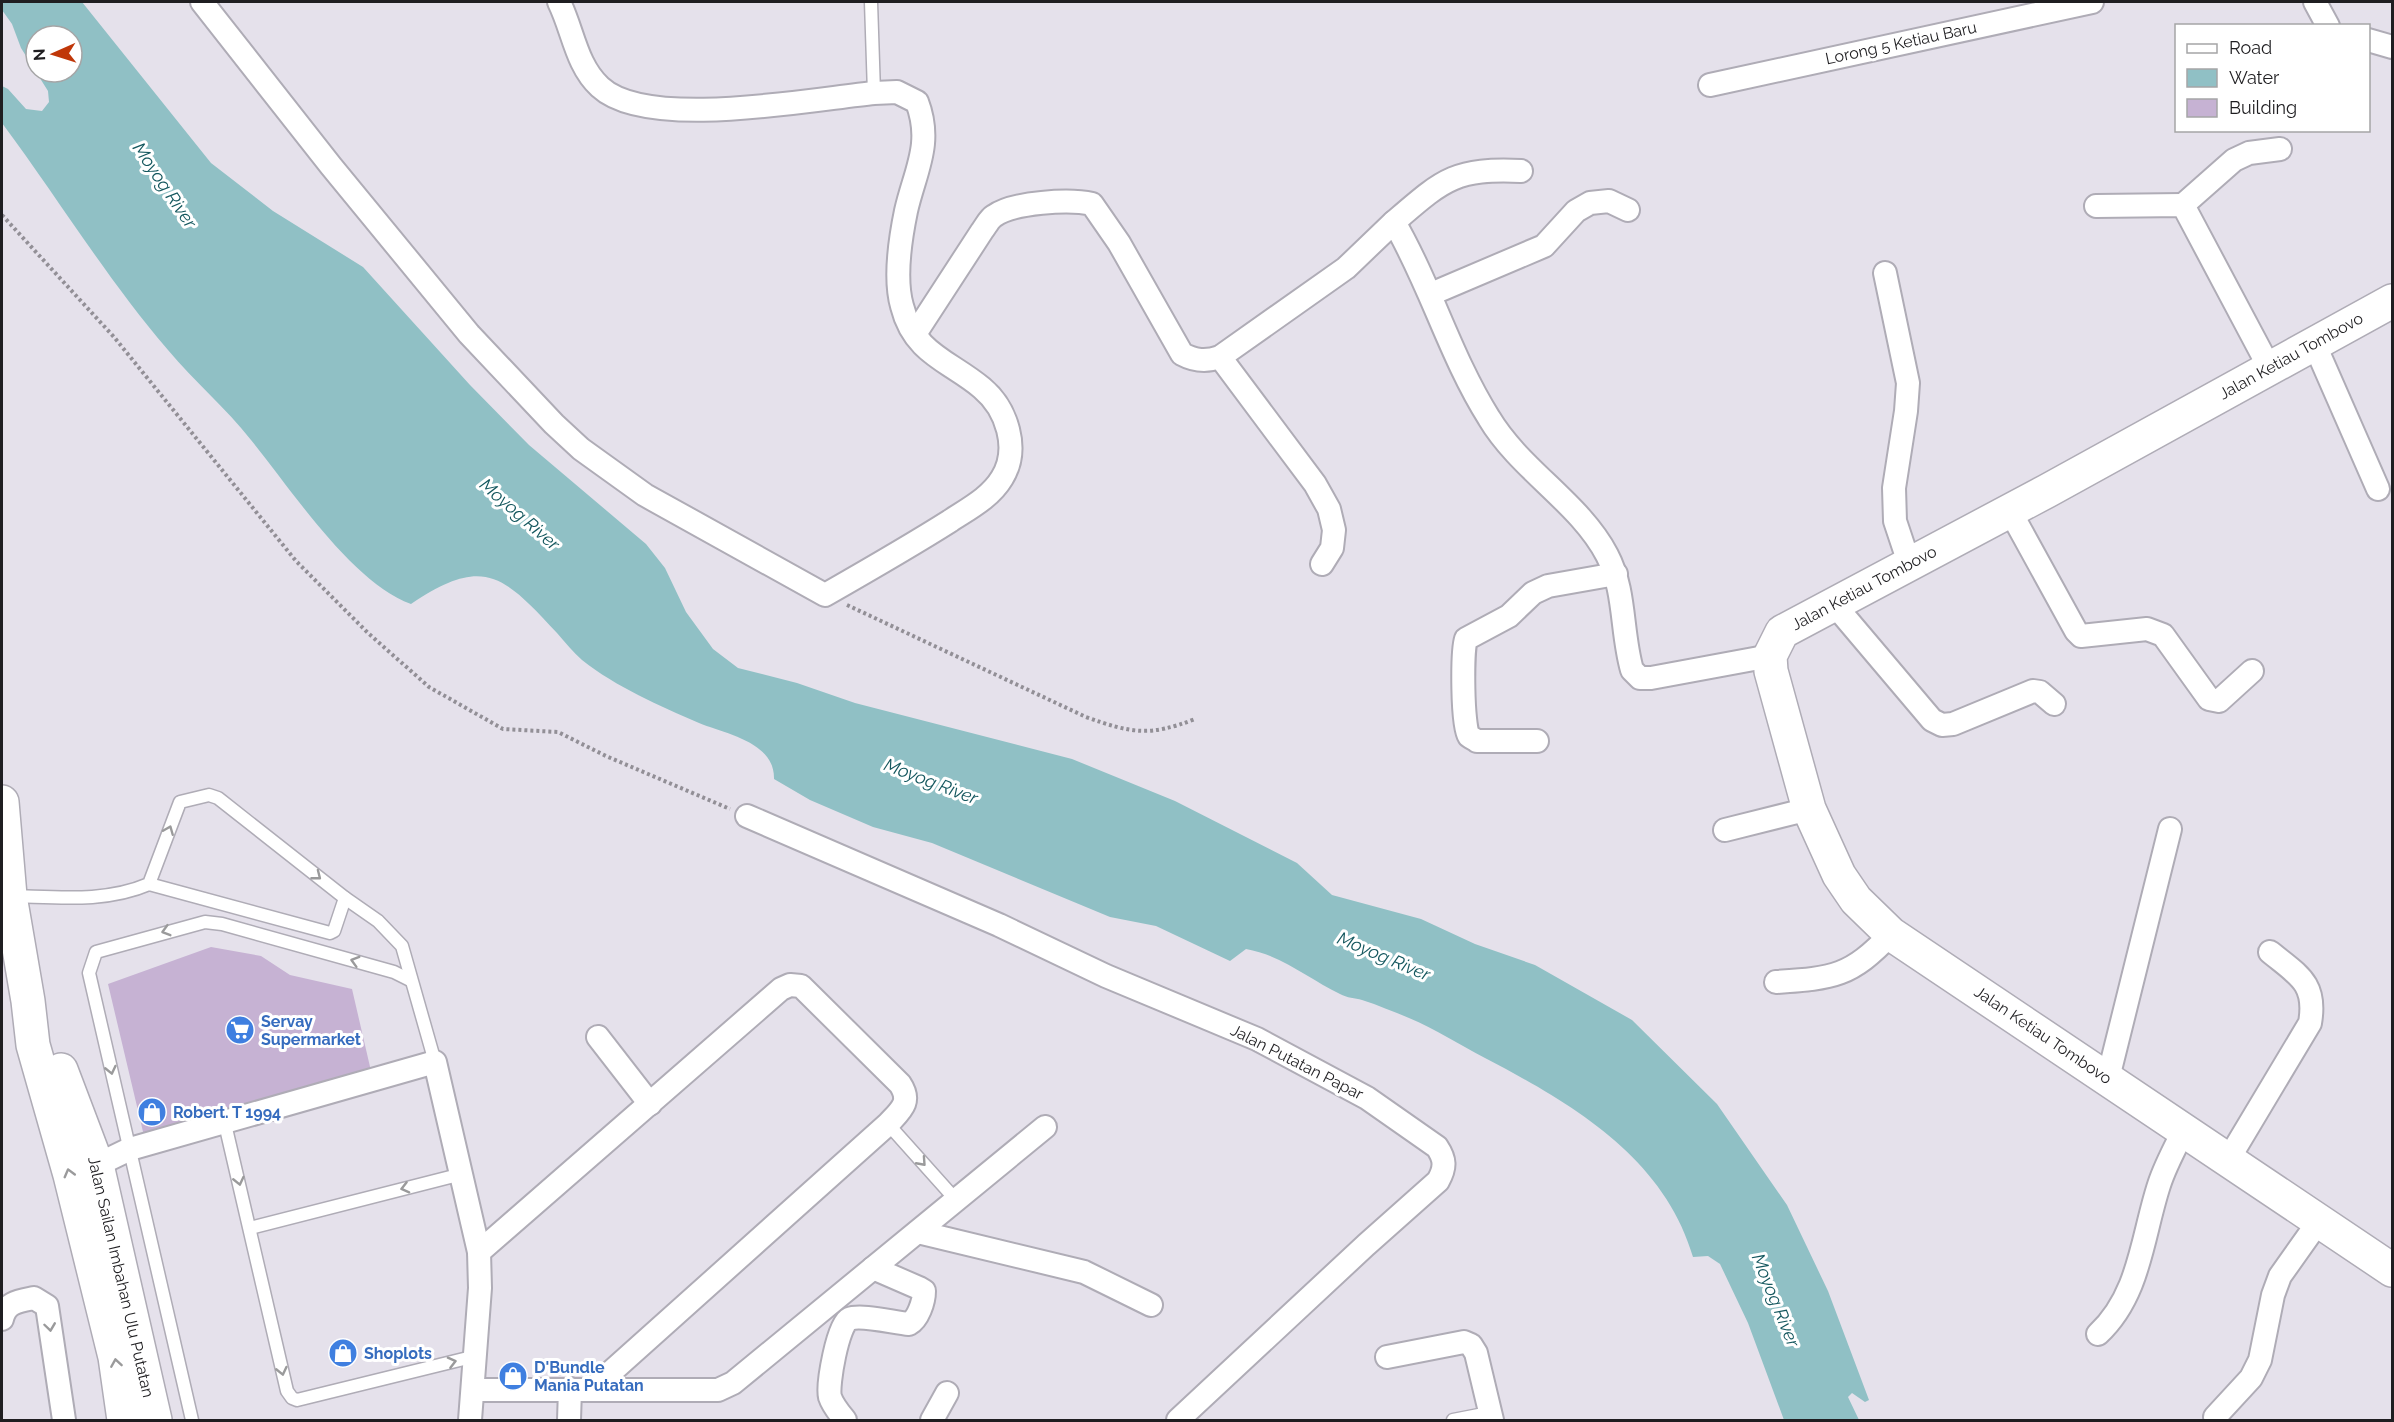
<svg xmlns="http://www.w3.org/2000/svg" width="2394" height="1422" viewBox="0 0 2394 1422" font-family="Raleway,sans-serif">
<rect width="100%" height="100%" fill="#e5e1eb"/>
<path fill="#90c0c5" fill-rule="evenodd" d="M2,2H82L211,163L273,211L363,267L470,385L529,445L646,544L665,568L686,612L713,649L738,668L797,683L855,703L1072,759L1175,801L1297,863L1332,895L1421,919L1475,944L1535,965L1632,1020L1717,1104L1787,1205L1828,1291L1869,1400L1865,1402L1852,1393L1848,1397L1859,1420H1784L1748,1323L1720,1264L1708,1256L1693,1257C1664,1157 1571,1103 1485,1058C1460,1045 1435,1029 1409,1018C1394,1012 1378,1005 1362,1000C1355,998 1347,998 1340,994C1309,979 1281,955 1246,949L1230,961L1156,926L1110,917L932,843L873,827L810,800L774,779C775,742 726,734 699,723C660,706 616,687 582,660C573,652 565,642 557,633C503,575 484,555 411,604C352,583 291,489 251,440C226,408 194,381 168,350C107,279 57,197 2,123V86L8,89L26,109L42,111L49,102L48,91L21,48L12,24L2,10ZM36,36H72V72H36Z"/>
<path fill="#c6b2d3" d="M211,947L261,956L290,975L352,989L371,1071L144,1136L108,984Z"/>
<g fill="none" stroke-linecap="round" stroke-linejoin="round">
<g stroke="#afacb6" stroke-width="15">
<g id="lane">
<path d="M871,2L874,93"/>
<path d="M11,896C57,897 105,903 149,884L330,933L334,931L345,898L218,798L209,795L180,802L149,884"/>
<path d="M345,898L378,921L402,946L435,1062"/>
<path d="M225,1124L287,1391L292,1398L297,1400L476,1356"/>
<path d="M888,1124L956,1200"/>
<path d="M250,1228L462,1174"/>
<path d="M192,1420L89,973L96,952L205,922L222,924L394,972L410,980"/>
<path d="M1453,1420L1489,1413"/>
</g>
</g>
<g stroke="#afacb6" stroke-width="26">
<g id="street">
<path d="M202,2L331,166L469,334L554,424L581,449L645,495L825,595C867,571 909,547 950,521C968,509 990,498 1002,478C1020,449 1007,409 982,388C950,361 914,354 902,306C894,278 900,240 906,211C915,171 933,144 917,102L897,92L874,93C812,99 647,131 600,87C576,65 573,30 559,2"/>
<path d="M2315,2L2328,26"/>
<path d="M2368,40L2392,47"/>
<path d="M1710,85L2092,2"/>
<path d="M2183,205L2234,160L2249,153L2280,149"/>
<path d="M2096,206L2183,205L2269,367"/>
<path d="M1394,222C1443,180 1454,168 1521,171"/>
<path d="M1885,273L1908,383L1906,411L1894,488L1895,521L1909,563"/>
<path d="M1431,294L1544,246L1576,211L1590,203L1609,201L1628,210"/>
<path d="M915,334L982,231C986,226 989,219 994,216C1013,202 1070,199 1092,204L1119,243L1182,354C1195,361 1206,362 1220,357L1346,268L1394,222C1431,286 1450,356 1489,418C1520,470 1580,503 1607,555C1626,591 1621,632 1632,670L1640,678H1651L1770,656"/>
<path d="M2314,343L2378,489"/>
<path d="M1220,357L1315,484L1329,509L1334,530L1332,548L1322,564"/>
<path d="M2010,511L2076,631L2081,636L2147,629L2163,635L2209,699L2219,701L2252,671"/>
<path d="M1833,603L1932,720L1942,725L1953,724L2033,691L2040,692L2054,704"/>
<path d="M1537,741H1477C1476,740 1470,737 1469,736C1462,726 1462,651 1466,639L1509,616L1533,593L1548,586L1616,574"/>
<path d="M747,816L999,925L1106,976L1257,1039L1367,1098L1437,1147C1445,1159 1446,1167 1438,1181L1366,1245L1178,1420"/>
<path d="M1725,830L1809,809"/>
<path d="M1776,982C1834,978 1850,977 1891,934"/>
<path d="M598,1037L650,1104"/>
<path d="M2108,1078L2170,829"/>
<path d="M2228,1160L2310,1023C2317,983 2298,975 2270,952"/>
<path d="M97,1165L130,1149L435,1062L479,1252L480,1288L470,1420"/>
<path d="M918,1232L1084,1272L1151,1305"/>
<path d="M479,1252L781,989L790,985L801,986L900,1084C912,1102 901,1110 888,1124L592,1389"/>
<path d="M2,1319C6,1302 19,1301 34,1298L47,1306L64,1420"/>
<path d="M2098,1334C2140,1295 2142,1237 2159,1185C2165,1166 2175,1148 2184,1130"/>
<path d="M1387,1357L1464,1342L1471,1345L1476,1353L1492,1420"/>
<path d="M473,1390H718L733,1383L1045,1127"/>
<path d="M2215,1417L2251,1378L2260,1360L2273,1295L2280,1276L2319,1221"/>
<path d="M569,1420L570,1389"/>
<path d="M845,1420C840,1414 833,1406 830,1397C827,1385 838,1324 849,1319C861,1314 895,1323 909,1324C918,1319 924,1302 924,1291L919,1288L873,1268"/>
<path d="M932,1420L947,1393"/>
</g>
</g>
<g stroke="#afacb6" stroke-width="36">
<g id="secondary">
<path d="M2392,301L2047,491L1782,632L1770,656L1771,671L1809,809L1839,875L1856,900L1891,934L2392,1270"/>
<path d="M2,802L10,896L28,1001L33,1045L70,1175L115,1357L124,1420"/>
<path d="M61,1070L97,1165L155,1420"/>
</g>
</g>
<g stroke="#928f96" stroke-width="4" stroke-dasharray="3 3" stroke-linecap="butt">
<path d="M2,215L114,337L296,561L368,633L429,687L503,729L558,732L606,756L730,809"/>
<path d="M847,605L1086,717C1131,733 1149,737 1195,719"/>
</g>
<use href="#lane" stroke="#fff" stroke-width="12"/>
<use href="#street" stroke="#fff" stroke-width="22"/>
<use href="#secondary" stroke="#fff" stroke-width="33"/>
</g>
<defs><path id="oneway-chevron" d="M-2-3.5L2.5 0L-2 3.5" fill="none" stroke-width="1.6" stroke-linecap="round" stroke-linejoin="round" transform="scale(1.5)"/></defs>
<g stroke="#9a9a9b">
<use href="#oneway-chevron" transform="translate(169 830) rotate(-68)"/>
<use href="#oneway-chevron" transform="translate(317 876) rotate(38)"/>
<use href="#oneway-chevron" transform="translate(166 931) rotate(164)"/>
<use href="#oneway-chevron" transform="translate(355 961) rotate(-164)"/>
<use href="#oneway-chevron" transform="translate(111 1070) rotate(77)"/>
<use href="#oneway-chevron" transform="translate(922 1162) rotate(48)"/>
<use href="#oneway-chevron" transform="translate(69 1173) rotate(-105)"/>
<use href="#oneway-chevron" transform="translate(239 1181) rotate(77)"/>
<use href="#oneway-chevron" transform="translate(405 1188) rotate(166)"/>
<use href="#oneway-chevron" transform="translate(50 1327) rotate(82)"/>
<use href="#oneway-chevron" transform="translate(452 1362) rotate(-14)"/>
<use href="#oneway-chevron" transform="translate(116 1363) rotate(-99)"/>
<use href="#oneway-chevron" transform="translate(282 1371) rotate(77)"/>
</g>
<defs>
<g id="supermarket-disc" transform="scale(1.5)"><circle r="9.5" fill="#3f7fe0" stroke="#fff"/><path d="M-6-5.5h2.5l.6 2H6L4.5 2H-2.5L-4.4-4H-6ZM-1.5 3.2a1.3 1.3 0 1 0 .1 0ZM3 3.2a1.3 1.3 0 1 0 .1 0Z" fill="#fff"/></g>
<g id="shop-disc" transform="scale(1.5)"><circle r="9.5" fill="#3f7fe0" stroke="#fff"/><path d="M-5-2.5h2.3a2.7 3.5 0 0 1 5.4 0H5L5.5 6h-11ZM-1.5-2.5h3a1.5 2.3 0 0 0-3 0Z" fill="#fff"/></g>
</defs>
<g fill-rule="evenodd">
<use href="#supermarket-disc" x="240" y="1030"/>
<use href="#shop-disc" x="152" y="1112"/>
<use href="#shop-disc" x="343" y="1353"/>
<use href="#shop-disc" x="513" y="1376"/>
</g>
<g text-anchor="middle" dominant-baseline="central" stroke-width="6" stroke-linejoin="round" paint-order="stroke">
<g font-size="16" fill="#1f1e21" stroke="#fff">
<text transform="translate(1901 43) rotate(-12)">Lorong 5 Ketiau Baru</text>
<text transform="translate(2291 356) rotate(-29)">Jalan Ketiau Tombovo</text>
<text transform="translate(1864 588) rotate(-28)">Jalan Ketiau Tombovo</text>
<text transform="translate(2043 1035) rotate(34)">Jalan Ketiau Tombovo</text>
<text transform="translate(1297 1062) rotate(27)">Jalan Putatan Papar</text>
<text transform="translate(121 1277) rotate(77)">Jalan Sailan Imbahan Ulu Putatan</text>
</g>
<g font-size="16" font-weight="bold" fill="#366cbe" stroke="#fff" text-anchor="start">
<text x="261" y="1021">Servay<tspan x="261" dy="18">Supermarket</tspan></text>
<text x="173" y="1112">Robert. T 1994</text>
<text x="364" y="1353">Shoplots</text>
<text x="534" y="1367">D'Bundle<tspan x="534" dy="18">Mania Putatan</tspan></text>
</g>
<g font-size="18" font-style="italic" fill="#14575e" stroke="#fff">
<text transform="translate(165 185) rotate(56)">Moyog River</text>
<text transform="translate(520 514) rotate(41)">Moyog River</text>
<text transform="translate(931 781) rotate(21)">Moyog River</text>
<text transform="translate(1384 956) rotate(23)">Moyog River</text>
<text transform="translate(1776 1300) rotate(68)">Moyog River</text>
</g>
</g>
<rect width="2394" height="1422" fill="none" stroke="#1f1e21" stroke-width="6"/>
<rect x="2175" y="24" width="195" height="108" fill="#ffffff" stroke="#a5a5a6" stroke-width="1.5"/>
<rect x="2187" y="44" width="30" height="9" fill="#ffffff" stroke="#a5a5a6" stroke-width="1.5"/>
<text x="2229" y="54" font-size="18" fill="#1f1e21">Road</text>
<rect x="2187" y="69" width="30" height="18" fill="#90c0c5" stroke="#a5a5a6" stroke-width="1.5"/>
<text x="2229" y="84" font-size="18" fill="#1f1e21">Water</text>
<rect x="2187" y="99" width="30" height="18" fill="#c6b2d3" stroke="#a5a5a6" stroke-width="1.5"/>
<text x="2229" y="114" font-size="18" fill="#1f1e21">Building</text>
<g transform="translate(54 54) rotate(267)"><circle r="28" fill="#ffffff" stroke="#a5a5a6" stroke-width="1.5"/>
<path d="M0-4.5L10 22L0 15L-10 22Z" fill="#c03709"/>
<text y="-9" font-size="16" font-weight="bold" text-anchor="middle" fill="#1f1e21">N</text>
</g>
</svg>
